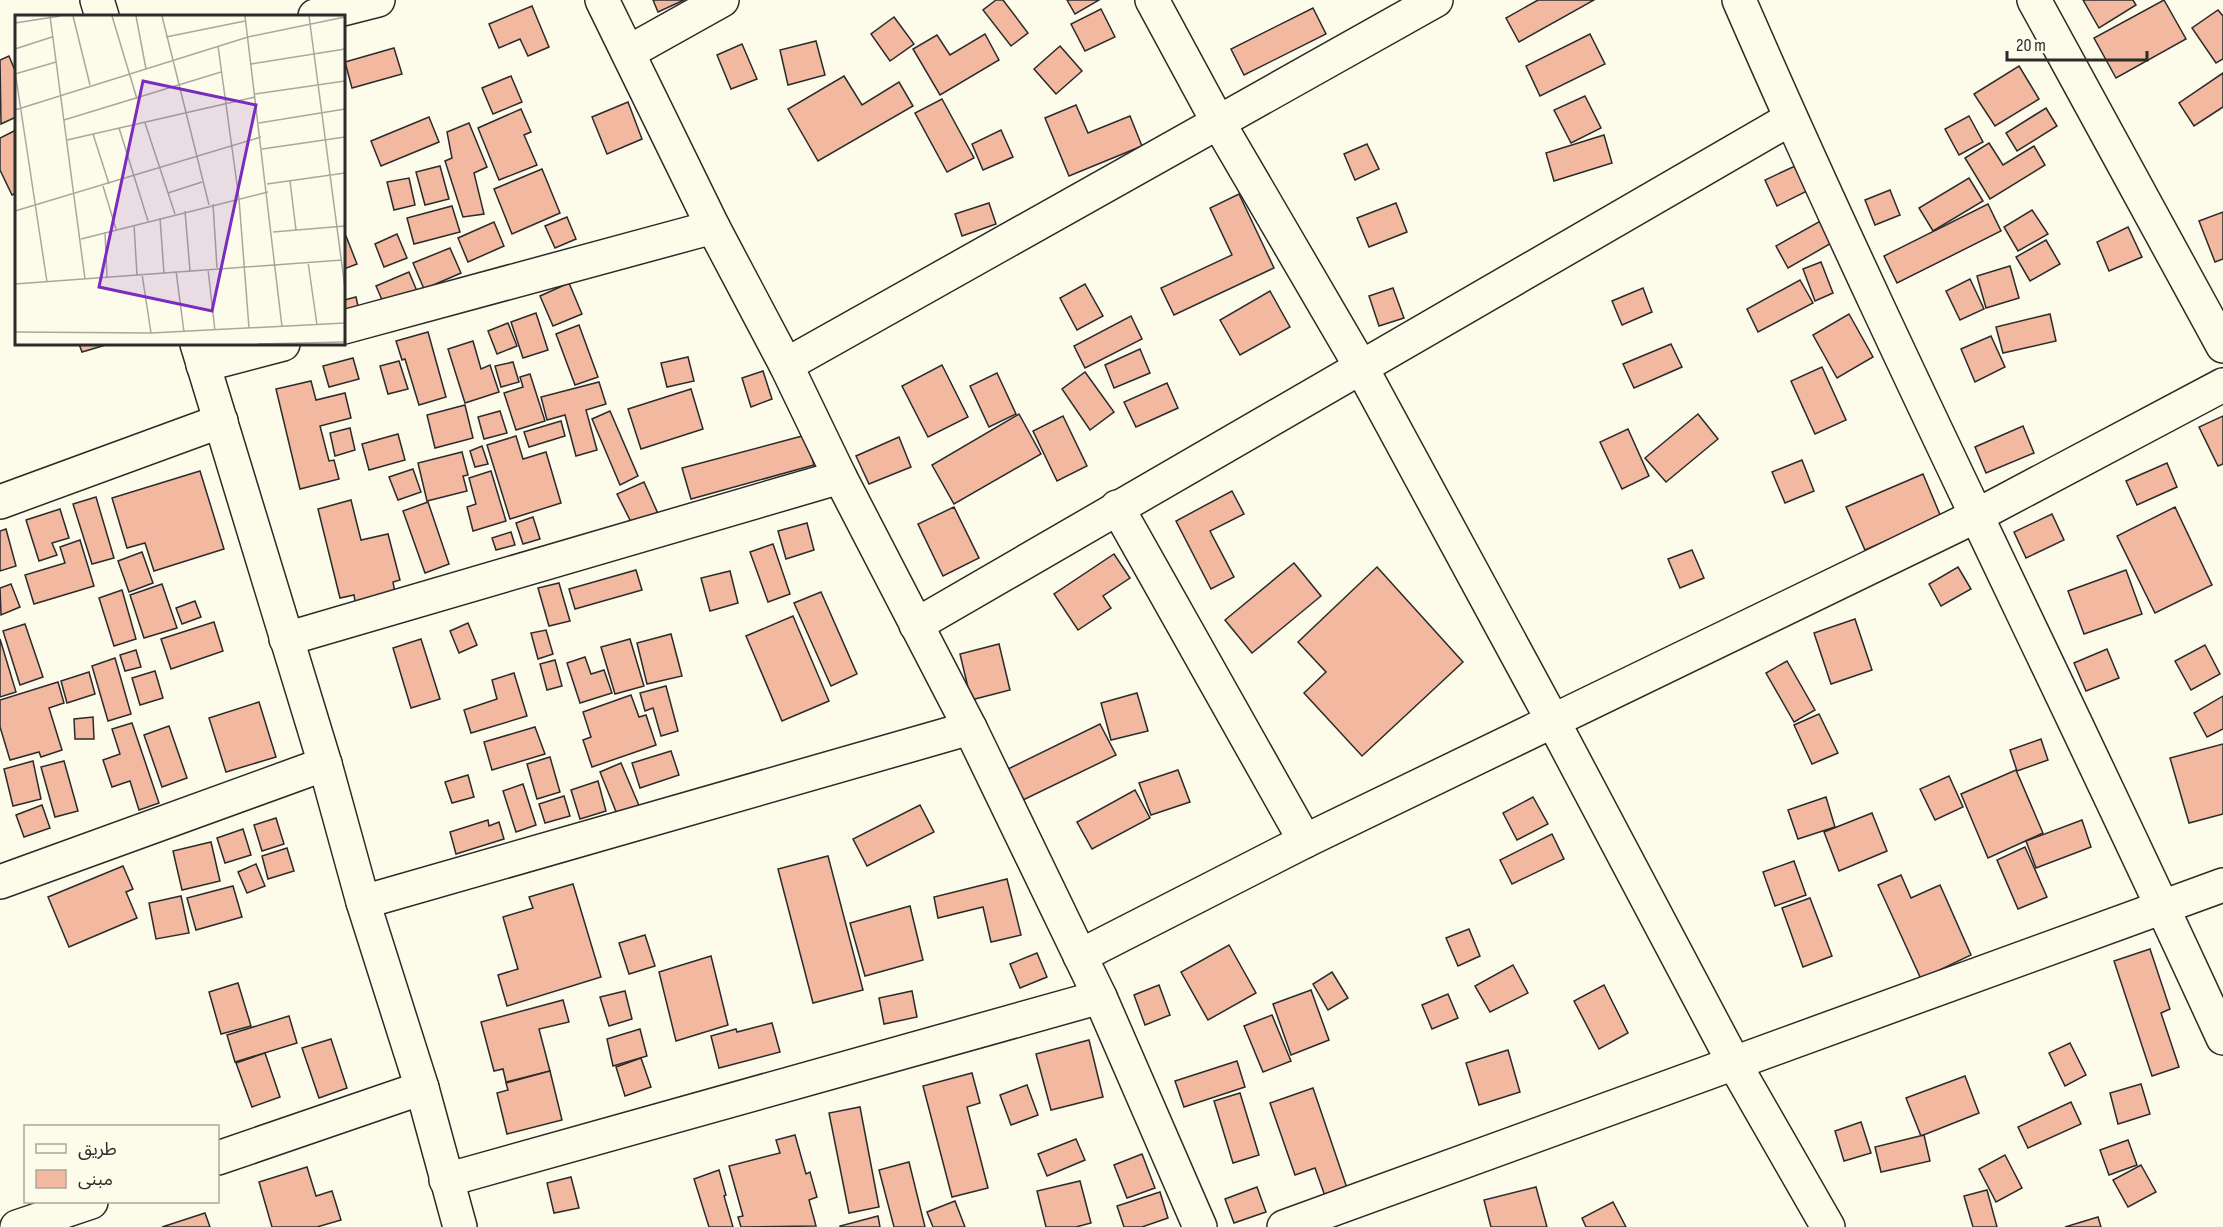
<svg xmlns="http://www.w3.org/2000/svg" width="2223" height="1227" viewBox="0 0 2223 1227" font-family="'Sofia Sans Condensed','Noto Sans Arabic',sans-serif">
<rect width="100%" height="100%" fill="#fdfbea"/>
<g fill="#f2b8a0" stroke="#2b2b2b" stroke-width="1.5">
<path d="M653,0H684L658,12Z"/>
<path d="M996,0H1003L1028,33L1011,46L983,10Z"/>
<path d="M1067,0H1099L1075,14Z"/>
<path d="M1538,0H1594L1519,42L1506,18Z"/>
<path d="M2083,0H2133L2136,5L2099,28Z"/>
<path d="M2164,0L2186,39L2116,78L2094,38Z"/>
<path d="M532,6L549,47L528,56L520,39L499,48L489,24Z"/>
<path d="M1313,8L1326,34L1244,75L1231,49Z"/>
<path d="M1101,9L1115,37L1085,51L1071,24Z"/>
<path d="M2218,10L2223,16V59L2216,63L2192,28Z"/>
<path d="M894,17L914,44L890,61L871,34Z"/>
<path d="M985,34L999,60L940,95L913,49L937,35L950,55Z"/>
<path d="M1590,34L1605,64L1540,96L1526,66Z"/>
<path d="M816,41L825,75L788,85L780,50Z"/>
<path d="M742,44L757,79L731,89L717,55Z"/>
<path d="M1060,46L1082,71L1056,94L1034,69Z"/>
<path d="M394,48L402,74L352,88L345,62Z"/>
<path d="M9,56L16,73V117L1,124L0,60Z"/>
<path d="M2019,66L2039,99L1995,126L1974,94Z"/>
<path d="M2223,73V107L2194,126L2179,103Z"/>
<path d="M511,76L522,102L493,114L482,88Z"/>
<path d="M844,76L862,105L899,82L913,106L818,161L788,109Z"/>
<path d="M1585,96L1601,128L1571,143L1554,110Z"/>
<path d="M942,99L974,158L947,172L915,113Z"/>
<path d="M628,102L642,139L607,154L592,117Z"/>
<path d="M1076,105L1088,133L1130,116L1142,146L1069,176L1045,118Z"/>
<path d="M2046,108L2057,126L2017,151L2006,133Z"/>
<path d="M521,109L531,132L524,135L537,165L499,180L478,128Z"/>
<path d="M1969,116L1983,142L1959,155L1945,129Z"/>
<path d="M429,117L439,142L381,166L371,141Z"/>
<path d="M469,123L487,167L474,173L484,214L463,217L445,161L452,158L447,132Z"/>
<path d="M16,130V193L12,195L0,170V138Z"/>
<path d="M1001,130L1013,157L983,170L972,144Z"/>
<path d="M1604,135L1612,163L1554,181L1546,153Z"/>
<path d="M1989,143L2003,165L2034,146L2045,165L1990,199L1965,158Z"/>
<path d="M1367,144L1379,169L1355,180L1344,154Z"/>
<path d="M440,166L449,199L425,205L416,172Z"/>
<path d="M1795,166L1807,191L1777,206L1765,180Z"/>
<path d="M542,169L560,213L512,234L494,189Z"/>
<path d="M409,178L415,205L394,210L387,182Z"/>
<path d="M1969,178L1983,201L1933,231L1919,208Z"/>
<path d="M1890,190L1900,215L1875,225L1865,200Z"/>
<path d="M1239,194L1274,268L1174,315L1161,288L1232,255L1210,208Z"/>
<path d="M989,203L996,224L962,236L955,214Z"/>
<path d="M1396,203L1407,232L1369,247L1357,218Z"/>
<path d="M1988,204L2001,231L1897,283L1884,256Z"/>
<path d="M452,206L460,232L414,244L407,218Z"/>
<path d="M2032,210L2048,234L2018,251L2004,227Z"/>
<path d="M2223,212V259L2215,262L2199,221Z"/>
<path d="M567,217L576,239L555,248L545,226Z"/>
<path d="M1824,219L1835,241L1788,268L1776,246Z"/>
<path d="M494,222L504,246L468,262L458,238Z"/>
<path d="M2128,227L2142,257L2109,271L2097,242Z"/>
<path d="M397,234L407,258L384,267L375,244Z"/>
<path d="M346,236L357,264L344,269V237Z"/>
<path d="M2046,240L2060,264L2030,281L2016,257Z"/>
<path d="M450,248L461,273L424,289L413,263Z"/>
<path d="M1821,262L1833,293L1815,301L1803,269Z"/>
<path d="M2010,266L2019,298L1986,308L1977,276Z"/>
<path d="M409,272L419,296L386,309L376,286Z"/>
<path d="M1970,279L1984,309L1960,320L1946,291Z"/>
<path d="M1800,280L1813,303L1758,332L1747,309Z"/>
<path d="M569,283L582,314L553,326L540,296Z"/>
<path d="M1085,284L1103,316L1077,330L1060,298Z"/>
<path d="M1393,288L1404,318L1379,326L1369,296Z"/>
<path d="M1643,288L1652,312L1622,325L1612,301Z"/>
<path d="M1270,291L1290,327L1240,355L1220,320Z"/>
<path d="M356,297L360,315L344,319V300Z"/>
<path d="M536,313L548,350L523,358L511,322Z"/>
<path d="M1849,314L1873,357L1837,378L1813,335Z"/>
<path d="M2050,314L2056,341L2003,353L1996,327Z"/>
<path d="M1131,316L1142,339L1085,368L1074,346Z"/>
<path d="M508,323L517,346L497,354L488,331Z"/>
<path d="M579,325L598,377L575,385L556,334Z"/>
<path d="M428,332L446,397L419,405L405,359L402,360L396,341Z"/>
<path d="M1991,336L2005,367L1975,382L1961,349Z"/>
<path d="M473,341L481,369L490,365L499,392L465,403L448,349Z"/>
<path d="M79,344H109L82,352Z"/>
<path d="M1671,344L1682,367L1634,388L1623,364Z"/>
<path d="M1140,349L1150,373L1114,388L1105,365Z"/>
<path d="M688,357L694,381L667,387L661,363Z"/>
<path d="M353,358L359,379L329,387L323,366Z"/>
<path d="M399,361L408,389L388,394L380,366Z"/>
<path d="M513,362L519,382L501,387L495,366Z"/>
<path d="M942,365L968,417L928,437L902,386Z"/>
<path d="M1822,367L1846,420L1815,434L1791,381Z"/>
<path d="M763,371L772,399L751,407L742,378Z"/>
<path d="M1085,372L1114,412L1090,430L1062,389Z"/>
<path d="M997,373L1016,414L989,427L970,386Z"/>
<path d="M530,374L545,421L516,430L504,393L523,387L520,377Z"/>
<path d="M311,381L316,400L345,393L351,418L320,426L329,461L334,460L339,479L300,489L276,389Z"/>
<path d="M599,382L606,404L586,410L597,450L576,456L565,415L547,420L541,397Z"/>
<path d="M1167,383L1178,408L1136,427L1124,402Z"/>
<path d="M691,389L703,429L641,449L628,409Z"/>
<path d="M465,405L473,438L435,448L427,415Z"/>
<path d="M500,411L507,433L484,439L478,417Z"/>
<path d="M610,411L638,476L620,485L592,419Z"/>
<path d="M1019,414L1041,454L954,504L932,465Z"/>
<path d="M1698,414L1718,439L1666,482L1645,458Z"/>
<path d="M1063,416L1087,466L1057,481L1033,431Z"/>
<path d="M2223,416V464L2218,466L2199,427Z"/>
<path d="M561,421L565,436L529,447L524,432Z"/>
<path d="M2023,426L2034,453L1986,473L1975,447Z"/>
<path d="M350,428L355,450L335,456L330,433Z"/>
<path d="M1628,429L1649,476L1622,489L1600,442Z"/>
<path d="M398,434L405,460L369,470L362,444Z"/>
<path d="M806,435L814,465L691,499L682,468Z"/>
<path d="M516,436L523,459L546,452L561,503L510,519L487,445Z"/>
<path d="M899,437L911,467L869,484L856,456Z"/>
<path d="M482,446L488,464L475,467L470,451Z"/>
<path d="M462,452L468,475L463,476L467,491L427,501L418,463Z"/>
<path d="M1802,460L1814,491L1785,503L1772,472Z"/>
<path d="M2167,463L2177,487L2137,505L2126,481Z"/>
<path d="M413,469L421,492L398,500L389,477Z"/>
<path d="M200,471L224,549L154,571L145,543L127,548L112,498Z"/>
<path d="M491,471L506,521L473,531L467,507L476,504L469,478Z"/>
<path d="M1923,474L1941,517L1865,550L1846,507Z"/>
<path d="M644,482L659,516L634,528L617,494Z"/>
<path d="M1232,491L1244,514L1210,531L1234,577L1211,589L1176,521Z"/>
<path d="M96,497L114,558L92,564L73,504Z"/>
<path d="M351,500L361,540L388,534L400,580L393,582L396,598L356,608L354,595L340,598L318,509Z"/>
<path d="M428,502L449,564L425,573L403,511Z"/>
<path d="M954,507L979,558L943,576L918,524Z"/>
<path d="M2175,507L2212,585L2155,613L2117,536Z"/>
<path d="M60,509L69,538L52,543L57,555L39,561L26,520Z"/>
<path d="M2052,514L2064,540L2026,558L2014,532Z"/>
<path d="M533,517L540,539L523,544L516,523Z"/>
<path d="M807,523L814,550L786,559L778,531Z"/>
<path d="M6,529L16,566L0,571V531Z"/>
<path d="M511,532L515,545L496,550L492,538Z"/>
<path d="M80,540L94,586L34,604L25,575L65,563L60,547Z"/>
<path d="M773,544L790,594L768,602L750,552Z"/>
<path d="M1692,550L1704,578L1680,588L1668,559Z"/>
<path d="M142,552L153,583L129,592L118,561Z"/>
<path d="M1114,554L1130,578L1103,596L1111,608L1078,630L1054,594Z"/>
<path d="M1294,563L1321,596L1252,653L1225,620Z"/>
<path d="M1377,567L1463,662L1362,756L1304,693L1326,672L1298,642Z"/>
<path d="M1958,567L1971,589L1941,606L1929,584Z"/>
<path d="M636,570L642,590L575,609L569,589Z"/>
<path d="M2126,570L2142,614L2084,634L2068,591Z"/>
<path d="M730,571L738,603L710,611L701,578Z"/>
<path d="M559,583L570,621L549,626L538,588Z"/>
<path d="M11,584L20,607L1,615L0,588Z"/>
<path d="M162,584L177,628L144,638L130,595Z"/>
<path d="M122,590L136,639L114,646L99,598Z"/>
<path d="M821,592L857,674L831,686L794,603Z"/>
<path d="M195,601L201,617L182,624L176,608Z"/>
<path d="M793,616L829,701L782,721L746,636Z"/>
<path d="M1855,619L1872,670L1831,684L1814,633Z"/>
<path d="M214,622L223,651L171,669L161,639Z"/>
<path d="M468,623L477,645L459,653L450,631Z"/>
<path d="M25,624L43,677L20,685L3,631Z"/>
<path d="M546,630L553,654L538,659L531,633Z"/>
<path d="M671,634L682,676L647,684L637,643Z"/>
<path d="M0,639L16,692L0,697Z"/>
<path d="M421,639L440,699L411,708L393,648Z"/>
<path d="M630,639L644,686L615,694L601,647Z"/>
<path d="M999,644L1010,690L971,700L960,654Z"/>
<path d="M2205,645L2220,674L2191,690L2175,661Z"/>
<path d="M2107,649L2119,678L2086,691L2074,663Z"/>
<path d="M136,650L141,667L125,671L120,655Z"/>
<path d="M585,657L591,674L604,670L612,693L580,703L567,663Z"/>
<path d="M115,658L131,714L108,721L92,666Z"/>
<path d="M555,660L562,686L547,690L540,664Z"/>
<path d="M1787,661L1815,710L1794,722L1766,673Z"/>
<path d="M155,671L163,698L140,705L132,678Z"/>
<path d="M89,672L95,694L67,703L61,681Z"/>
<path d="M514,673L527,716L471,733L464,710L497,699L492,680Z"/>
<path d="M58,682L64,703L49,708L62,750L41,757L39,752L10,760L0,727V700Z"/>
<path d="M666,686L678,731L661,736L653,708L645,711L640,693Z"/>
<path d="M1137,693L1148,731L1111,740L1101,703Z"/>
<path d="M631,695L639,717L646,715L656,745L592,767L583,740L591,737L583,712Z"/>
<path d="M2223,696V729L2207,737L2194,713Z"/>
<path d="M259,702L276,757L226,772L209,718Z"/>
<path d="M1819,714L1838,753L1812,764L1794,725Z"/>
<path d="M93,717L94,739H75L74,719Z"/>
<path d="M132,723L159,803L139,810L130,781L112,787L103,760L120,754L112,729Z"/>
<path d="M1100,724L1116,755L1021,801L1006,770Z"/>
<path d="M169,726L187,778L162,787L144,735Z"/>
<path d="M535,727L545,754L492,770L484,742Z"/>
<path d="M2041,739L2048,760L2017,771L2010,750Z"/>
<path d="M2223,744V814L2189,823L2170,758Z"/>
<path d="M671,751L679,775L640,788L632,763Z"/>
<path d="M550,757L560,792L537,799L527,764Z"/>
<path d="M33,761L41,799L13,806L4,769Z"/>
<path d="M64,761L78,811L55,817L41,767Z"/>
<path d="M621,763L643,815L621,824L600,772Z"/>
<path d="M1178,770L1190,802L1151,815L1139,783Z"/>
<path d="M2016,770L2043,833L1988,858L1961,794Z"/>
<path d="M468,775L474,797L452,803L445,782Z"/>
<path d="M1949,776L1963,807L1935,820L1920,789Z"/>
<path d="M598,781L606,811L580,819L571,790Z"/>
<path d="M523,784L536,825L516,832L503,791Z"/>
<path d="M1135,790L1150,818L1092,849L1077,822Z"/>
<path d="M564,796L570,816L545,823L539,804Z"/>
<path d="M1533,797L1548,824L1517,840L1503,813Z"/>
<path d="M1826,797L1835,827L1798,839L1788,810Z"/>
<path d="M42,805L50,828L24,837L16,815Z"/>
<path d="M920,805L934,832L867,866L853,839Z"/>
<path d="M1872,813L1887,851L1839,871L1824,832Z"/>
<path d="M276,818L284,844L262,851L254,825Z"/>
<path d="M488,820L489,826L499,822L504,839L456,854L450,832Z"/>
<path d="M2082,820L2091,847L2036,868L2026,841Z"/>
<path d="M243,829L251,855L225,863L217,838Z"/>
<path d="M1552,834L1564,859L1512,884L1500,860Z"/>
<path d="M211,842L220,881L182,890L173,851Z"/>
<path d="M2025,847L2047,897L2018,909L1997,860Z"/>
<path d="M287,848L294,871L268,879L262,856Z"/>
<path d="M828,856L863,990L813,1003L778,869Z"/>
<path d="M1794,861L1806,895L1775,906L1763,872Z"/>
<path d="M256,864L265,886L247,893L238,872Z"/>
<path d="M123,866L133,889L126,892L137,918L69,947L48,897Z"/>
<path d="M1901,875L1911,898L1940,885L1971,955L1921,979L1878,885Z"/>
<path d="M1007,879L1021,935L991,942L983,907L938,918L934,897Z"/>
<path d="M573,884L601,977L507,1006L498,975L518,969L503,917L533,908L529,897Z"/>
<path d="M233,886L242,917L196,930L187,898Z"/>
<path d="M181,896L189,933L156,939L149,903Z"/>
<path d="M1810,898L1832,956L1803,967L1782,908Z"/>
<path d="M910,906L923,960L865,976L850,923Z"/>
<path d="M1469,929L1480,956L1458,966L1446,938Z"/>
<path d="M645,935L655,966L629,974L619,943Z"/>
<path d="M1229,945L1256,993L1208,1020L1181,972Z"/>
<path d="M2150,949L2170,1009L2161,1013L2179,1067L2152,1076L2114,961Z"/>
<path d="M1037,953L1047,977L1020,988L1010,964Z"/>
<path d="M711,956L728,1025L676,1041L659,972Z"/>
<path d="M1513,965L1528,993L1490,1012L1475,986Z"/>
<path d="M1332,972L1348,998L1328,1010L1313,984Z"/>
<path d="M238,983L251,1026L221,1034L209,992Z"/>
<path d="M1159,985L1170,1015L1145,1025L1134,995Z"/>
<path d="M1604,985L1628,1033L1599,1049L1574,1001Z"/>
<path d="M1311,990L1329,1040L1291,1055L1273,1004Z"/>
<path d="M625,991L632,1019L609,1026L600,997Z"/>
<path d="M912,991L917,1017L884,1024L879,998Z"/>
<path d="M1448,994L1458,1018L1432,1029L1422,1005Z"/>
<path d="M563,1000L569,1022L539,1029L550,1071L506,1082L503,1069L494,1071L481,1022Z"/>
<path d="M1272,1015L1291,1061L1263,1072L1244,1026Z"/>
<path d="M289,1016L297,1043L235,1062L227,1035Z"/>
<path d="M772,1023L780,1052L719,1068L711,1036L736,1029L737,1032Z"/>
<path d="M640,1029L647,1056L613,1066L607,1039Z"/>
<path d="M331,1039L347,1088L319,1098L302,1048Z"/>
<path d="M1089,1040L1103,1097L1051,1110L1036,1054Z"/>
<path d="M2070,1043L2086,1075L2065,1086L2049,1053Z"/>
<path d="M1508,1050L1520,1092L1479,1105L1466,1063Z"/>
<path d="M265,1053L280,1097L252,1107L236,1063Z"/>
<path d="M641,1058L651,1087L625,1096L616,1067Z"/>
<path d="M1237,1061L1245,1087L1184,1107L1175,1081Z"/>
<path d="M550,1071L562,1120L507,1134L497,1093L508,1090L506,1083Z"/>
<path d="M972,1073L980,1103L967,1107L988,1188L952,1197L923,1086Z"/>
<path d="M1965,1076L1979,1113L1921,1136L1906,1098Z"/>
<path d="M2141,1084L2150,1114L2118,1124L2110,1093Z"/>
<path d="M1027,1085L1038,1115L1011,1125L1000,1095Z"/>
<path d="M1313,1088L1347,1188L1325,1196L1315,1168L1295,1175L1270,1103Z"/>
<path d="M1240,1093L1259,1155L1233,1163L1214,1101Z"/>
<path d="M2071,1102L2081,1124L2028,1148L2018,1127Z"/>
<path d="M860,1107L879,1207L849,1213L829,1113Z"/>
<path d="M1861,1122L1871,1153L1844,1161L1835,1131Z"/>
<path d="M795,1135L806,1174L810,1172L817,1197L809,1200L816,1226L741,1227L738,1217L743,1216L729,1166L780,1153L776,1140Z"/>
<path d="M1924,1135L1930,1161L1881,1172L1875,1147Z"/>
<path d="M1076,1139L1085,1160L1047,1176L1038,1154Z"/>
<path d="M2128,1140L2137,1165L2109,1175L2100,1150Z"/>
<path d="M1142,1154L1155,1188L1127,1198L1114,1165Z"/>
<path d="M2005,1155L2022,1188L1996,1202L1979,1169Z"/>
<path d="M909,1162L925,1227H894L879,1170Z"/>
<path d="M2141,1165L2156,1192L2128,1207L2113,1180Z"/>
<path d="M307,1167L316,1196L332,1191L341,1220L317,1227H272L259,1182Z"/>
<path d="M719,1170L726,1195L724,1196L733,1227H709L694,1179Z"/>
<path d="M571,1177L579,1208L554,1213L547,1183Z"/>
<path d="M1080,1181L1091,1223L1076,1227H1046L1037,1191Z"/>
<path d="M1257,1187L1266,1212L1234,1223L1225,1199Z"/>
<path d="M1536,1187L1547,1227H1491L1484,1200Z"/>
<path d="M1987,1190L1997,1227H1973L1964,1196Z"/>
<path d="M1160,1192L1168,1218L1142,1227H1124L1117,1206Z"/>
<path d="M955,1201L965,1227H933L927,1212Z"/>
<path d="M1613,1202L1626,1227H1586L1582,1218Z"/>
<path d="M205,1213L210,1227H162Z"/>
<path d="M878,1216L880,1227H840V1226Z"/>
<path d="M2098,1217L2101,1227H2065Z"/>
</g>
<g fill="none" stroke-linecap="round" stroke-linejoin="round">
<g stroke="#2b2b2b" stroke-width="36">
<g id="street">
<path d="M97,0L102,16"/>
<path d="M602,0L713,227L786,365L840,477L970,728L1100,997L1200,1227"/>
<path d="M1152,0L1218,122L1361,367L1553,721L1734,1063L1828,1227"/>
<path d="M1739,0C1891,350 2064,690 2223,1038"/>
<path d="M2034,0L2223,346"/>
<path d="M315,16L378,0"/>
<path d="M629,52L722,0"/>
<path d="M344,327L713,227"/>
<path d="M197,344L325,764L363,902L422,1088L460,1227"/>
<path d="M203,365L283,344"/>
<path d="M786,365L1436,0"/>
<path d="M0,502L221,421"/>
<path d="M1117,507L1305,841"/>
<path d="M916,625L1790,119"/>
<path d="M286,639L840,477"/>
<path d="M0,882L325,764"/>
<path d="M363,902L970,728"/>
<path d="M1080,956L1305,841L1976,516L2223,385"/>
<path d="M218,1158L422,1088"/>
<path d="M446,1180L1100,997"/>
<path d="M17,1227L91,1202"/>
<path d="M1284,1227L2223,885"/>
</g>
</g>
<use href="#street" stroke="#fdfbea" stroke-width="33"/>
</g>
<g transform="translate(15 15)">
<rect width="330" height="330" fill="#fdfbea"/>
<path fill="none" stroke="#a9a89e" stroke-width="1.5" d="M35,1L70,264M58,1L75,70M97,1L122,84M121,1L131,54M147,1L194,190M230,1L267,312M294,1L330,273M0,8L45,1M151,22L230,6M203,31L224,184L234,313M0,34L37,22M236,49L330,34M0,56L32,267M0,59L41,47M240,79L330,66M0,95L233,22L330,2M49,105L206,57M130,108L160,199M244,108L330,94M104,113L133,206M78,119L94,169M52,125L240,82M247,134L330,122M275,166L281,215M252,169L330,158M88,171L101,214M153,178L187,167M198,189L202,253M0,196L246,122M170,196L175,256M145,203L149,258M119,210L122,260M90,217L92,262M258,217L330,211M66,224L253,177M293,247L302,310M193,254L200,316M161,256L169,317M127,259L136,318M0,269L327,245M0,317L136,318L330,308M243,329L330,327"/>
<path fill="#7b2cbf" fill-opacity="0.15" stroke="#7b2cbf" stroke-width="3" d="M128,66L241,90L197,296L84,272Z"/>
<rect width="330" height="330" fill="none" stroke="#2b2b2b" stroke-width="3"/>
</g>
<rect x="24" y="1125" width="195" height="78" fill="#fdfbea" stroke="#a9a89e" stroke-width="1.5"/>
<rect x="36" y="1144" width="30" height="9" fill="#fdfbea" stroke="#a9a89e" stroke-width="1.5"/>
<text x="78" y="1155" font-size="18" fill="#2b2b2b">طريق</text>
<rect x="36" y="1170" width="30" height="18" fill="#f2b8a0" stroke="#a9a89e" stroke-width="1.5"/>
<text x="78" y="1185" font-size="18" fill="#2b2b2b">مبنى</text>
<path d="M2007 51v9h140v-9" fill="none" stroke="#2b2b2b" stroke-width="3"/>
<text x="2016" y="51" font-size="18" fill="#2b2b2b" stroke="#fdfbea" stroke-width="4.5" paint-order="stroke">20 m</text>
</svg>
